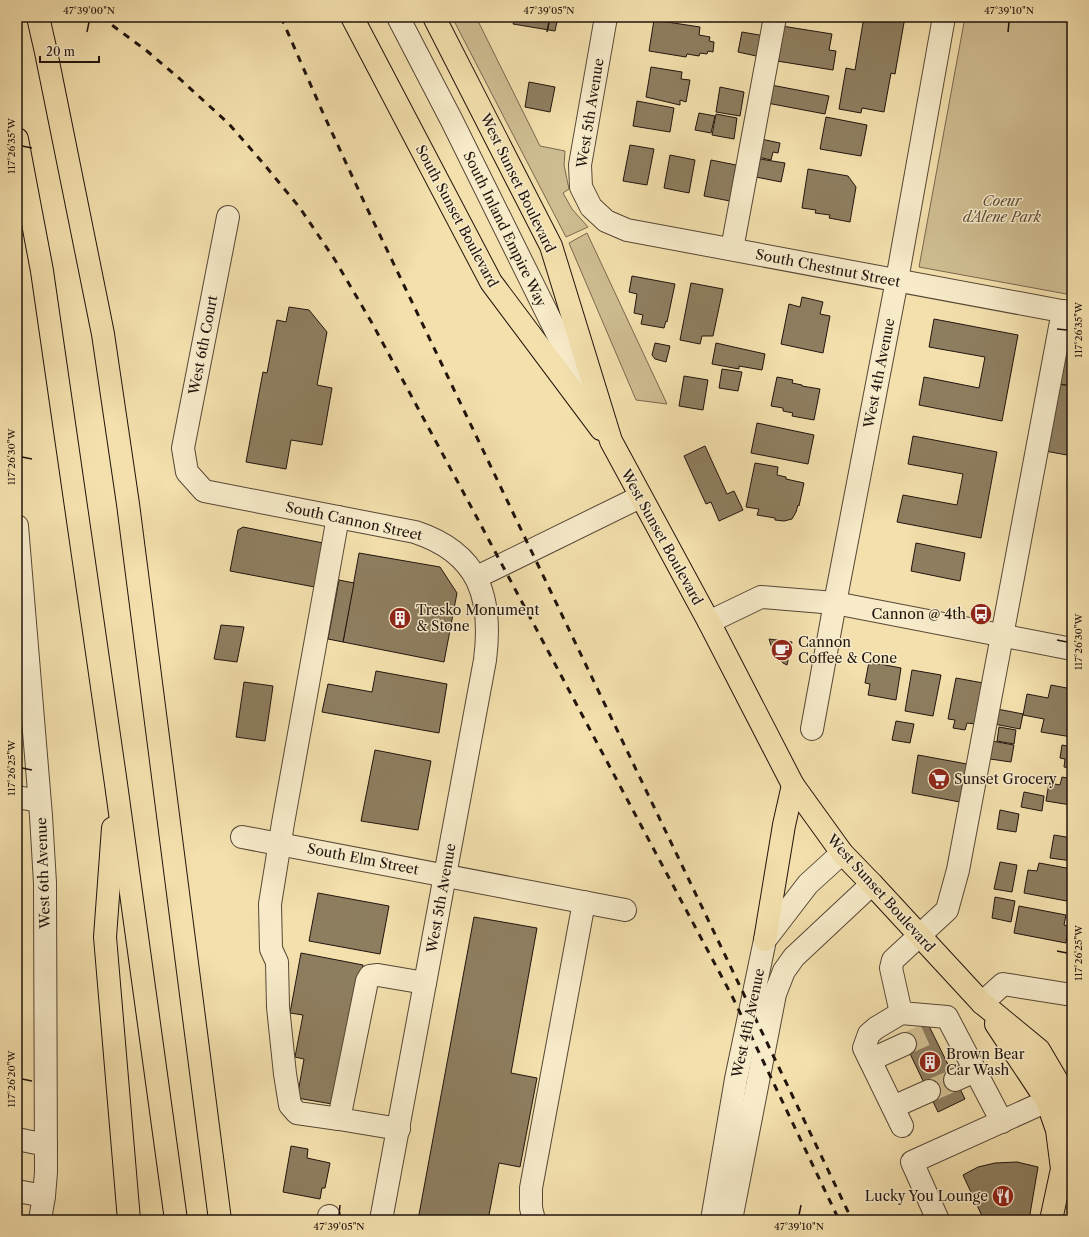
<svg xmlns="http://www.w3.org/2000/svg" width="1089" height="1237" viewBox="0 0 1089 1237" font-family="'Libre Caslon Text',serif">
<rect width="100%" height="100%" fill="#f3e0ad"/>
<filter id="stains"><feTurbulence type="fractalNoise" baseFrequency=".005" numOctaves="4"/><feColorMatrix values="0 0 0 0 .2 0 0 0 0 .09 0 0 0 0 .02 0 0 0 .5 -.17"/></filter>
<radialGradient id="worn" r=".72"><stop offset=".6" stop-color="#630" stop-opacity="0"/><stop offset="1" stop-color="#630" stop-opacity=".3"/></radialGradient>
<g fill="#cfbd92" stroke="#786850">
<path d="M452,17H476L540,146L565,151L564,165L569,189L563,193L572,209L588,227L566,237Z"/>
<path d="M965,17H1072V295L919,267Z"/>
<path d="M587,233L667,404L636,400L569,243Z"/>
</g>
<g fill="#8e7e60" stroke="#21140d">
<path d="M500,17H558L555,31L513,24L514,21L499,18Z"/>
<path d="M864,17H905L895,74L891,73L884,112L862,108L861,113L839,109L846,68L855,70Z"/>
<path d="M654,20L700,27L699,35L710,37L709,41L714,42L713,52L708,51L707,54L700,53L699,56L687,54L686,57L649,51Z"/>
<path d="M782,26L832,34L829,50L836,51L833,70L777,61Z"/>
<path d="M742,32L765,36L761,57L738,52Z"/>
<path d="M651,67L682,72L681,79L690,80L686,102L680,100V105L646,97Z"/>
<path d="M529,82L555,87L550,112L525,107Z"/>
<path d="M771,85L829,96L825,114L767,103Z"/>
<path d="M720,87L744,92L740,116L716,112Z"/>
<path d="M637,101L674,108L670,132L633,126Z"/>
<path d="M699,113L715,116L711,133L695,130Z"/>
<path d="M716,114L737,118L734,139L712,135Z"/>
<path d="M826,117L867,125L861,156L820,149Z"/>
<path d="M761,139L780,143L778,153L773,152L771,160L758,157Z"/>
<path d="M630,145L654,149L647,185L623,181Z"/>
<path d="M670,155L695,160L689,193L664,188Z"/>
<path d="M760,159L785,163L781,182L756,177Z"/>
<path d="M711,160L736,165L730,201L704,196Z"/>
<path d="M808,169L848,176L856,187L850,222L829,218L830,215L815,213L816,210L802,208Z"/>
<path d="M632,276L675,284L667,322L666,321L664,328L641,324L643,315L634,313L637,294L629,292Z"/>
<path d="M691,283L723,289L713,336H702L700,344L680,340Z"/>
<path d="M802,297L823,302L820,314L830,316L823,353L781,344L789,304L800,307Z"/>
<path d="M289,307L309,310L327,332L317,385L332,388L322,445L291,440L286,469L246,462L263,372L267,373L277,320L286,322Z"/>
<path d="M934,319L1018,335L1002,421L919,405L924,377L979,388L985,357L929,347Z"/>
<path d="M655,343L670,346L666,362L655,359L652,355Z"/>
<path d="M716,343L765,354L762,370L739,366V369L712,364Z"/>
<path d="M1066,350L1072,351V386L1060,384Z"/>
<path d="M722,369L742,372L738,391L719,388Z"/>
<path d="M684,376L708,380L703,410L679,406Z"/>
<path d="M777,377L793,380L792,383L802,385V386L820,389L814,420L792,416L793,413L783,411V408L771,406Z"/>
<path d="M1057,384L1072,386V428L1067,455L1045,451Z"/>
<path d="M757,423L814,435L808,464L751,453Z"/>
<path d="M913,436L997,452L981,538L897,522L903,495L957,505L963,474L908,464Z"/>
<path d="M705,446L727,494L734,491L743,510L719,521L711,502L706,504L684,456Z"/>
<path d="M1071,462H1072V486L1067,485Z"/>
<path d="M755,463L778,467L777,475L786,477V479L804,483L799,506L798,505L796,512L792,519L784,521L775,520V518L757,515L759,509L746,507Z"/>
<path d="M243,527L328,544L320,588L230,571L238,530Z"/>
<path d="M916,543L965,553L960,581L911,571Z"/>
<path d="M359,553L440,567L457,593L444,662L343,642Z"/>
<path d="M339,580L354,583L343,642L328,639Z"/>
<path d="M221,625L244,627L237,662L214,659Z"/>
<path d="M769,639L792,642L787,665L783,663L775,654L771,645Z"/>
<path d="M869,662L901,668L896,700L868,695L870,684L865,683Z"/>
<path d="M912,670L941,675L933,716L905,711Z"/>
<path d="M376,671L447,684L439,733L322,712L328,684L372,692Z"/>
<path d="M956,678L983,683L975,724L967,723L965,730L953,728L955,720L948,719Z"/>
<path d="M244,682L273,686L265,741L236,737Z"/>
<path d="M1051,685L1072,689V737L1041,732L1044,719L1023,715L1027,694L1048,698Z"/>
<path d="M997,709L1023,714L1020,729L994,724Z"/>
<path d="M896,721L914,724L910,743L892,740Z"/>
<path d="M999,727L1016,730L1014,744L997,741Z"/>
<path d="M992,741L1014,745L1011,762L990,759Z"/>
<path d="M1062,745L1072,747V768L1064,767L1065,759L1060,758Z"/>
<path d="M375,750L431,761L418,830L361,821Z"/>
<path d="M918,755L967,764L960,802L912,793Z"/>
<path d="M1062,777L1072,779V807H1070L1071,805L1046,801L1049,783L1060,785Z"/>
<path d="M1024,792L1044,796L1042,811L1021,807Z"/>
<path d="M1000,810L1019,814L1016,832L997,829Z"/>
<path d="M1054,835L1072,838V861L1050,858Z"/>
<path d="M1000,862L1017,865L1012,892L994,889Z"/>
<path d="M1039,863L1072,869V902L1024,893L1028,870L1037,871Z"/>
<path d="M318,893L389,906L380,954L309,941Z"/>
<path d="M995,897L1015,901L1011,922L992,918Z"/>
<path d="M1019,906L1066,915L1064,925L1068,926L1066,943L1014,933Z"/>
<path d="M474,917L537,928L511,1073L537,1078L520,1167L499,1163L488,1220H418Z"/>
<path d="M301,953L363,965L356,1003L332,1104L297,1098L304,1059L295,1057L303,1015L290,1013Z"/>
<path d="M928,1024L965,1099L938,1112L902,1037Z"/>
<path d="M17,1060L21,1061L17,1082Z"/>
<path d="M291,1146L308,1149L307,1158L330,1163L325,1188H322L320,1199L283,1192Z"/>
<path d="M1017,1162L1038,1167L1029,1220H976L982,1216L963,1175L978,1167L995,1163Z"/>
</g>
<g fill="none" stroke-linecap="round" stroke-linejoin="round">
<g stroke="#d4c195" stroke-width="22" stroke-dasharray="22 11" stroke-linecap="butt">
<path d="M905,1044L932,1032"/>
<path d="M929,1091L955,1080"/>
</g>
<g stroke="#564735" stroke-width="24">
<g id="minor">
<path d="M398,17L452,121L595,410"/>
<path d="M606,17L580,165L581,187L591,207L606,221L627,230L1072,313"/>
<path d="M228,217L183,448L187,472L204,491L415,532C479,553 493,597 485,660L381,1220"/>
<path d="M732,249L775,17"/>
<path d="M338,517L283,823L270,904L271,949L277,962L278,1007L285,1074L290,1105L297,1113L339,1119"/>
<path d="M17,526L41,816L45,883L46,1172L44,1196L40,1220"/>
<path d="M477,577L640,497"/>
<path d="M709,622L761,597L835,603L1072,649"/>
<path d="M812,729L835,603L897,280L944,17"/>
<path d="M17,797L39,801"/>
<path d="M242,837L625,910"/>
<path d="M982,1003L1003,984L1072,995"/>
<path d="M901,1013L876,1028L869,1034L864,1048L902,1126"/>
<path d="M870,1060L905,1044"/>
<path d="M955,1080L975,1071"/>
<path d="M893,1107L929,1091"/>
<path d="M1002,1122L947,1017L901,1013L891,968L893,960L947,910L958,870L1063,311"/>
<path d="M399,1129L339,1119L367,981L370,976L378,975L425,983"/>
<path d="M17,1139L46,1145"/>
<path d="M17,1191L44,1196"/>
<path d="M328,1220L329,1216"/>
<path d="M534,1220L531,1208V1188L584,902"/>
<path d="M712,1220L736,1079L765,940L808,884L842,853"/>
<path d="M731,1220L775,994L784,971L794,957L872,884"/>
<path d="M938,1220L912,1162L1047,1101"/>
</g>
</g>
<g stroke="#21140d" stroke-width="24">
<g id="major">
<path d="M352,17L491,282L601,429"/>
<path d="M434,17L551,246L611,441L709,622L793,785L842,853L872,884L982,1003L1039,1050L1069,1101L1072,1115"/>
<path d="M765,940L784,825L793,785"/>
<path d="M996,1024L1047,1101L1057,1130L1062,1169L1051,1220"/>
</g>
</g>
<g stroke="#21140d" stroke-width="24">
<g id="highway">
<path d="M38,17L46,52L103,334L128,504L220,1220"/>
<path d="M17,139L42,271L116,784L176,1220"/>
<path d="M113,828L105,937L129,1220"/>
</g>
</g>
<use href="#minor" stroke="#f7ebca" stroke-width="22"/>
<use href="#major" stroke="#f3e0ad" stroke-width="22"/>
<use href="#highway" stroke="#f3e0ad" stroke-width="22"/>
<g stroke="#21140d" stroke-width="3" stroke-dasharray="7 7" stroke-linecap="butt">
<path d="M101,17L147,51L180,79L229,124L263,163L300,208L335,260L372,323L475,514L732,996L839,1220"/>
<path d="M281,17L323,113L365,204L852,1220"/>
</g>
</g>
<path fill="none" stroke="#21140d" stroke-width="1.5" d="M87,32L89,22M547,32L549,22M1008,32L1009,22M22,146L32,148M1057,329L1067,330M22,457L32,459M1057,640L1067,642M22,768L32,770M1057,951L1067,953M22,1079L32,1081M339,1215L340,1205M799,1215L801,1205"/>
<defs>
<g id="bus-disc" transform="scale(1.15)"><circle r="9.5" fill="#8f2418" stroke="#f7ebca"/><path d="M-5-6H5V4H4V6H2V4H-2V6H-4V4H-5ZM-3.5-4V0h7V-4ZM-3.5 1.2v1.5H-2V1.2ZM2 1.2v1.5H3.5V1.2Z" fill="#fff"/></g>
<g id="building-disc" transform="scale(1.15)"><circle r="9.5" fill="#8f2418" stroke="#f7ebca"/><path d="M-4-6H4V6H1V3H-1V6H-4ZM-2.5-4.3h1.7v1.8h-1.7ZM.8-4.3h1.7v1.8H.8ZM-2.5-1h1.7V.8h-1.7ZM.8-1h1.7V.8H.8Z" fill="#fff"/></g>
<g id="cafe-disc" transform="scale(1.15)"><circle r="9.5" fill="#8f2418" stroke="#f7ebca"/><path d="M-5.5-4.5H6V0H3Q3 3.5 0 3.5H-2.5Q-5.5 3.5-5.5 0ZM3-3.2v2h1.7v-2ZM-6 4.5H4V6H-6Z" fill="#fff"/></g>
<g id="supermarket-disc" transform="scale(1.15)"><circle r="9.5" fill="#8f2418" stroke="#f7ebca"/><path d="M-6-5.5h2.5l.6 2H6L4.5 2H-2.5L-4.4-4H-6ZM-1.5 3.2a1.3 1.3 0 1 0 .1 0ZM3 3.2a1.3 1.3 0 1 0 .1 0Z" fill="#fff"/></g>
<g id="restaurant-disc" transform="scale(1.15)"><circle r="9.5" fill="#8f2418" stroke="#f7ebca"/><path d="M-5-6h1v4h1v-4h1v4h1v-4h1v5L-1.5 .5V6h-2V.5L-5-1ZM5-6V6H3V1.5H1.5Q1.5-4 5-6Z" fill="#fff"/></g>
</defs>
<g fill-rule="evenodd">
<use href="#bus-disc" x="981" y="614"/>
<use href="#building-disc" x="400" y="618"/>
<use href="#cafe-disc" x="782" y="650"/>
<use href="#supermarket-disc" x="939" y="779"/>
<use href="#building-disc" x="930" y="1062"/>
<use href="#restaurant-disc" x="1003" y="1196"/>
</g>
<g text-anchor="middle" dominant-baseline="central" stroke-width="3" stroke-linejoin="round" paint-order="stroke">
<g font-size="14" fill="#21140d" stroke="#f7ebca">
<text transform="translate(590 113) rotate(-81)">West 5th Avenue</text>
<text transform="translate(518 183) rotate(64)">West Sunset Boulevard</text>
<text transform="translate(457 216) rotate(62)">South Sunset Boulevard</text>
<text transform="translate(505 229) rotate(64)">South Inland Empire Way</text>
<text transform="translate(828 268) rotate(11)">South Chestnut Street</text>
<text transform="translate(203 345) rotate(-79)">West 6th Court</text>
<text transform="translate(879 373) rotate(-79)">West 4th Avenue</text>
<text transform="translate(354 521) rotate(12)">South Cannon Street</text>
<text transform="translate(662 537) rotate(61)">West Sunset Boulevard</text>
<text transform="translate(363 859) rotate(11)">South Elm Street</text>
<text transform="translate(43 873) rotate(-92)">West 6th Avenue</text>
<text transform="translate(881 893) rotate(48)">West Sunset Boulevard</text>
<text transform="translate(441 898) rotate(-80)">West 5th Avenue</text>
<text transform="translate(748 1023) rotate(-78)">West 4th Avenue</text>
</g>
<g font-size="14" font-style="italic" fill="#5e4f3c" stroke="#f7ebca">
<text x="1002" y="201">Coeur<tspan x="1002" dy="16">d'Alene Park</tspan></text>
</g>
<g font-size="14" fill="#21140d" stroke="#f7ebca" text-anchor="start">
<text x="416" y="610">Tresko Monument<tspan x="416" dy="16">&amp; Stone</tspan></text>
<text x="966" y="614" text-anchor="end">Cannon @ 4th</text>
<text x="798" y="642">Cannon<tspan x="798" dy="16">Coffee &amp; Cone</tspan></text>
<text x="954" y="779">Sunset Grocery</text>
<text x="946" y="1054">Brown Bear<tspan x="946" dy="16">Car Wash</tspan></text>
<text x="988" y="1196" text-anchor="end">Lucky You Lounge</text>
</g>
</g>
<rect width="1089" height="1237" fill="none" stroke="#f3e0ad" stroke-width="44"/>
<path d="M40 56v6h59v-6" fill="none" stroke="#21140d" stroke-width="2"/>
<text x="46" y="56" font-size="12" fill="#21140d" stroke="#f7ebca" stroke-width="3" paint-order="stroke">20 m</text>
<rect x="22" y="22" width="1045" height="1193" fill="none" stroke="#21140d" stroke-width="1.5"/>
<g font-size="10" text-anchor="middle" fill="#21140d">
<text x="89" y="14">47°39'00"N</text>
<text x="549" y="14">47°39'05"N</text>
<text x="1009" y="14">47°39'10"N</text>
<text transform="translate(11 146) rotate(-90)" y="4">117°26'35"W</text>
<text transform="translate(1078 330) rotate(-90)" y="4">117°26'35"W</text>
<text transform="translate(11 457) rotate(-90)" y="4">117°26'30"W</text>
<text transform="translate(1078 642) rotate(-90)" y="4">117°26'30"W</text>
<text transform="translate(11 768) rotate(-90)" y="4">117°26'25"W</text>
<text transform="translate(1078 953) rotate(-90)" y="4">117°26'25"W</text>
<text transform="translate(11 1079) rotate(-90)" y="4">117°26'20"W</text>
<text x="339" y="1230">47°39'05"N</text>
<text x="799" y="1230">47°39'10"N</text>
</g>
<rect width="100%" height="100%" filter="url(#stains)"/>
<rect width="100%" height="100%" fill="url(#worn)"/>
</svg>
